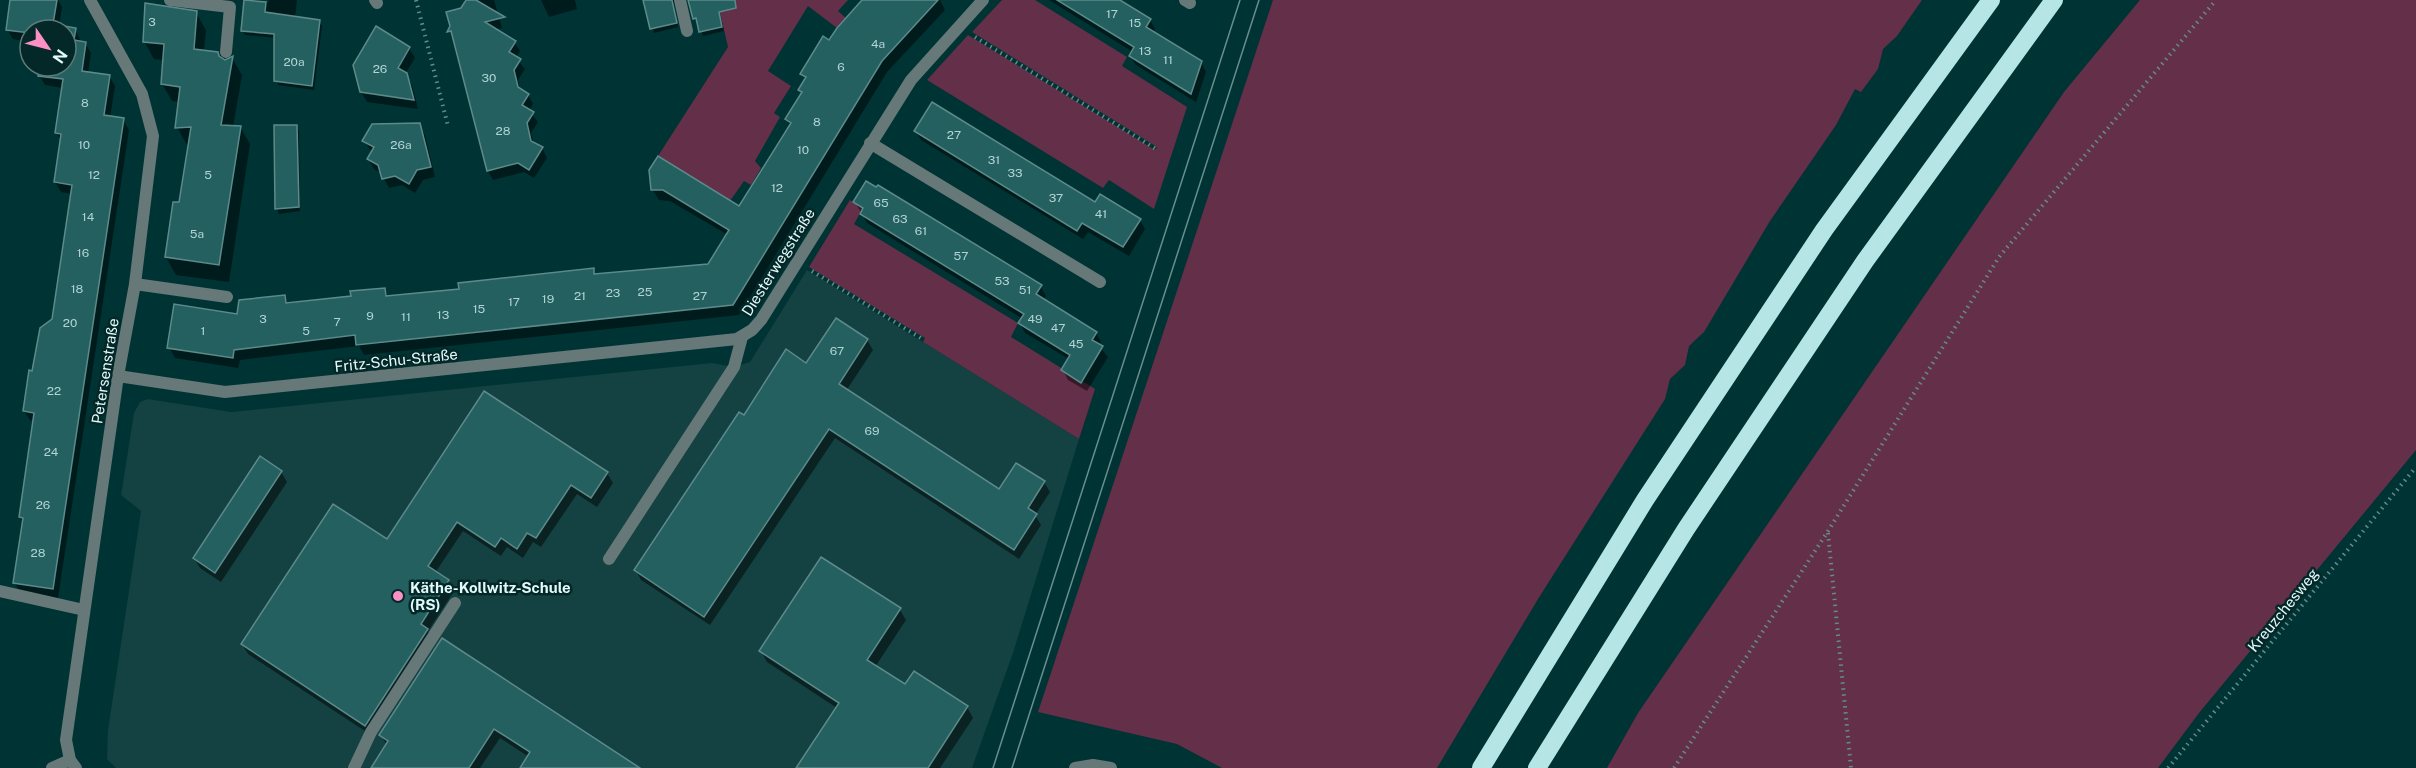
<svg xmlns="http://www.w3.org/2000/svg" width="2416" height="768" viewBox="0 0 2416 768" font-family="'Public Sans',sans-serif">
<rect width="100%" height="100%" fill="#033"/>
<path fill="#144141" d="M807,270L1079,439L1013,653L972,768H116L107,759L108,730L141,511L121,495L134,413L140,402L148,399L231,412L712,363L734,367L750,362Z"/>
<g fill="#642f49">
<path d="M717,0H848L838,11L846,18L837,28L808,6L768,71L791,86L774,113L780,117L755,161L761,168L751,185L744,181L730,201L658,156L728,47Z"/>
<path d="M1002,0H1035L1127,57L1122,66L1187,107L1154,209L1109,180L1103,188L927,80L968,35L1155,150L1157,147L972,32Z"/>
<path d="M1273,0H1922L1897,36L1883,49L1878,69L1861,92L1855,89L1836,125L1770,221L1704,332L1689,346L1685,365L1670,379L1665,399L1538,599L1437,768H1222L1177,744L1038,712Z"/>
<path d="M2140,0H2416V450L2199,713L2158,768H1607L1638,713L2064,92Z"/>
<path d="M850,200L863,208L854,224L1018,323L1011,337L1095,389L1079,439L923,342L925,338L809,267Z"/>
</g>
<g fill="#0007">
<path d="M12,0H58L62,7L59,27L75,29L81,42L85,43L91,53L88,73L109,76L115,86L110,118L123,120L129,130L58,598L20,592L14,582L23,523L20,517L35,421L30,420L24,411L34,372L53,320L72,194L61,192L55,182L62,142L56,132L63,88L45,85L39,75L41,66H66V30H30V42L13,39L7,29Z"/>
<path d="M269,0H297L295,18L319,21L322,26L314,90L278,85L276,80V38L245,35L243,31L245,1L268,3Z"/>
<path d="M464,0H494L502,28L495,30L514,42L520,51L516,58L525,69L518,80L520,90L528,95L533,104L529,111L538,122L531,133L534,144L542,148L547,158L534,178L524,172L493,180L488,171Z"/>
<path d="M541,0H575L577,9L549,17Z"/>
<path d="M645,0H677L674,3L678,27L654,33Z"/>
<path d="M690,0H717L724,31L703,36L699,22L694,18Z"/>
<path d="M864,0H940L945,10L887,72L739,315L364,355L359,346L240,360L238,368L175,358L169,347L284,297L288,304L353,297L384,290L389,298L460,290L593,269L596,275L709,266L728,235L670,201L659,200L652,189L650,170L739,208L791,127L786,119L802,94L800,90L806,81L802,74Z"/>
<path d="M1049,0H1117L1150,20L1155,29L1153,33L1201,62L1206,72L1196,102L1136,65L1130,56L1133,52Z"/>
<path d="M196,13L206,30L204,51L225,62L232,58L242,75L233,127H240L250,144L229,282L176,275L166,257L180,204L190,145H187L177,127L180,102L172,101L162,84L164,60L154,59L144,41Z"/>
<path d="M409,48L415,58L405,74L412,85L418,109L367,102L361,92Z"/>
<path d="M419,125L425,135L435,177L423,180L415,193L402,185L389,188L381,173L374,169L368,159L372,152L364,141Z"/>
<path d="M297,126L299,131L300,211L279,214L277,209L276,127Z"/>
<path d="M916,131L1095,204L1140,220L1145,229L1129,256L1088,232L1083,239L921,140Z"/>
<path d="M855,202L1040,286L1046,296L1043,300L1096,333L1101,342L1099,346L1108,357L1087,391L1068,380L1063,370L1069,359L1025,333L1020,323L1023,319L867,223Z"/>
<path d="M836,320L867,340L873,350L846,391L999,491L1017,465L1044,482L1050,492L1035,515L1041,525L1019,559L835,438L710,625L641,580L636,570L744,417L806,365Z"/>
<path d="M281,472L287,482L221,582L200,568L194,558Z"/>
<path d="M607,473L613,483L597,507L577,494L541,547L533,542L523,558L507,547L501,556L463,531L435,573L448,581L454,591L428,631L433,640L371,735L248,654L242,644L387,541Z"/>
<path d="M900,610L906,620L875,667L906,687L967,707L973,718L940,768H798L837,708L767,662L761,651Z"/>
<path d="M443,640L630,768H522L529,757L500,738L480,768H372L387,746L381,735Z"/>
</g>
<g fill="#246060" stroke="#5d8a8a" stroke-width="1.5">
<path d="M10,0H57L53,24L76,28L74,40L86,42L82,71L110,75L104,115L124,118L53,589L13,583L23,518L19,517L34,413L23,411L29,370L32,371L40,328L52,319L72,185L54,182L61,134L55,133L63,79L38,76L39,66H66V30H30V33L6,30Z"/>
<path d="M244,0L266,2L265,12L320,20L312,86L274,81V34L241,31Z"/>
<path d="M466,0H476L505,17L485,22L516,41L509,52L521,59L514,70L518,87L529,94L522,105L534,112L527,123L531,141L543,147L529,170L518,163L487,171L451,31L447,32L450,26L446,12L461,8Z"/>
<path d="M643,0H672L677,23L650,29Z"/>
<path d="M688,0H735L736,8L719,12L722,27L699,32L696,18L693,19Z"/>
<path d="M862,0H938L882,61L733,305L356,345L355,335L234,350L233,358L167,348L174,304L237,314L239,300L285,295L286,303L351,296L350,291L385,288L386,296L459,289L458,283L594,268V274L708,264L729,230L663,190H651L649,170L658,156L739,206L791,123L785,119L802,92L798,90L806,77L800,74L823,36L829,40L837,28Z"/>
<path d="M1057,0H1120L1151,19L1146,27L1202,61L1191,94L1129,56L1134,47Z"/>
<path d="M145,3L197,11L194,49L218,52L219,56L225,60L233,56L221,125L241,126L219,265L165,257L173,202H179L191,127L175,128L180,87L161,84L164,44L143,42Z"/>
<path d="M376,26L410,47L398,68L407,73L414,100L360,92L353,65Z"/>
<path d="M932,102L1095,202L1100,194L1141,219L1123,247L1082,223L1077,231L914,131Z"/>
<path d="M420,123L431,167L417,170L409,184L395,176L382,179L378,165L367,159L374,147L362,141L372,124Z"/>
<path d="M274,125H297L299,207L275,209Z"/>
<path d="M866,181L876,187L878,185L1042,285L1036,294L1097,332L1092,340L1103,346L1081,383L1061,370L1070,355L1018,323L1024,314L860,214L863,208L853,202Z"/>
<path d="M836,318L868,339L839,384L999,489L1016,463L1045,481L1028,508L1037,514L1014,550L829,429L704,617L634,570L739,412L744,415L786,349L806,363Z"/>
<path d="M484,391L608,472L591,498L571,485L536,538L527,533L517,549L501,538L495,547L457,522L428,566L449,580L421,624L428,629L365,726L241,644L333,504L387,539Z"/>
<path d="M260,456L282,471L215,573L193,558Z"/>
<path d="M821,557L901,608L867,660L905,684L914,671L968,706L928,768H796L839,703L759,651Z"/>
<path d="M442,638L640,768H520L530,752L494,729L469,768H371L388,741L379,735Z"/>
</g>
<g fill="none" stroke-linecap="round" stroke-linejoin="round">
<g stroke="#648b8b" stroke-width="4" stroke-dasharray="1.5 4.5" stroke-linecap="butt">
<path d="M416,0L448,126"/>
<path d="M975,37L1156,149"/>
<path d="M812,271L924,340"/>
<path d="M1828,533L1851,768"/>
<path d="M1674,768L1828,531L1999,257L2216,0"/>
<path d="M2168,768L2416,467"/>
</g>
<g stroke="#667878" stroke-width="12">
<path d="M170,0L230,7L226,52"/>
<path d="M375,0L377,3"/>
<path d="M680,0L687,31"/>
<path d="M135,284L227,297"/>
<path d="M609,559L734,367L742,337"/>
<path d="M0,591L84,610"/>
<path d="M52,768L70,760"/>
<path d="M354,768L371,732L455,603"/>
<path d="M1075,768L1093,765L1111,768"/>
</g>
<g stroke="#667878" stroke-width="12">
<path d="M1185,0L1190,3"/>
<path d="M870,143L1100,282"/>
<path d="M118,376L225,392L737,339L752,330L761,320L911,80L983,0"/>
<path d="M76,768L70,760L66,740L118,376L135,284L153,136L142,94L90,0"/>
</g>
<g stroke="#b5e5e4" stroke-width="18">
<path d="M1481,768L1645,500L1824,230L1991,0"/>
<path d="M1537,768L1686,529L1865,261L2054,0"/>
</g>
<g stroke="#688e8e" stroke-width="1.5">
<path d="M993,768L1240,0"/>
<path d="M1012,768L1259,0"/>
</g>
</g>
<circle fill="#fc8fc3" stroke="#042728" stroke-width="2" cx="398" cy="596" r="6"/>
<g text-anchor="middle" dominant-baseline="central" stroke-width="5" stroke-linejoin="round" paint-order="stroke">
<g font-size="12" fill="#b2d4d4">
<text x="1112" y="14">17</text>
<text x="152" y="22">3</text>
<text x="1135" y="23">15</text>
<text x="878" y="44">4a</text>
<text x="1145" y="51">13</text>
<text x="1168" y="60">11</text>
<text x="294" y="62">20a</text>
<text x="841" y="67">6</text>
<text x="380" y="69">26</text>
<text x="489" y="78">30</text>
<text x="85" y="103">8</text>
<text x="817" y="122">8</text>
<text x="503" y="131">28</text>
<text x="954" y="135">27</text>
<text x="84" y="145">10</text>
<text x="401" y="145">26a</text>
<text x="803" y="150">10</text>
<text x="994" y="160">31</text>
<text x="1015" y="173">33</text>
<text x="94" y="175">12</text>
<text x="208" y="175">5</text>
<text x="777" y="188">12</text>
<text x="1056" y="198">37</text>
<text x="881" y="203">65</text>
<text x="1101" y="214">41</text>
<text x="88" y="217">14</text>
<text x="900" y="219">63</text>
<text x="921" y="231">61</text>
<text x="197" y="234">5a</text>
<text x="83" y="253">16</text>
<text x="961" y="256">57</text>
<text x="1002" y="281">53</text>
<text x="77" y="289">18</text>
<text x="1025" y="290">51</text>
<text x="645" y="292">25</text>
<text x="613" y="293">23</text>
<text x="580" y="296">21</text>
<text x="700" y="296">27</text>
<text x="548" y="299">19</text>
<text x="514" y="302">17</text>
<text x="479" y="309">15</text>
<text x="443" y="315">13</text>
<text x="370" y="316">9</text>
<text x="406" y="317">11</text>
<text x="263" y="319">3</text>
<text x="1035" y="319">49</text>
<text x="337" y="322">7</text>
<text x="70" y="323">20</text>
<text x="1058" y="328">47</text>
<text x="203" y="331">1</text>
<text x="306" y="331">5</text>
<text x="1076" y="344">45</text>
<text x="837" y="351">67</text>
<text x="54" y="391">22</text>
<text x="872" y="431">69</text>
<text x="51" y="452">24</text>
<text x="43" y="505">26</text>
<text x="38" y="553">28</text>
</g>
<g font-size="15" fill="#e2fafa" stroke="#042728">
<text transform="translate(778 262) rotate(-58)">Diesterwegstraße</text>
<text transform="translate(396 360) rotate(-6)">Fritz-Schu-Straße</text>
<text transform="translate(105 371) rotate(-81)">Petersenstraße</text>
<text transform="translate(2283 610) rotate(-51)">Kreuzchesweg</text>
</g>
<g font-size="15" font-weight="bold" fill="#e2fafa" stroke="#042728" text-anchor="start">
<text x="410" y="587">Käthe-Kollwitz-Schule<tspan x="410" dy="17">(RS)</tspan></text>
</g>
</g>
<g transform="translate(48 48) rotate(125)"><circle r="28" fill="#042728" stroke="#5d7b7c" stroke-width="1.5"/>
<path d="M0-4.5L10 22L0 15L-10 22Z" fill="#fc8fc3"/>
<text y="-9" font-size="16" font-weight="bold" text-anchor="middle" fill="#e2fafa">N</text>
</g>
</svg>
